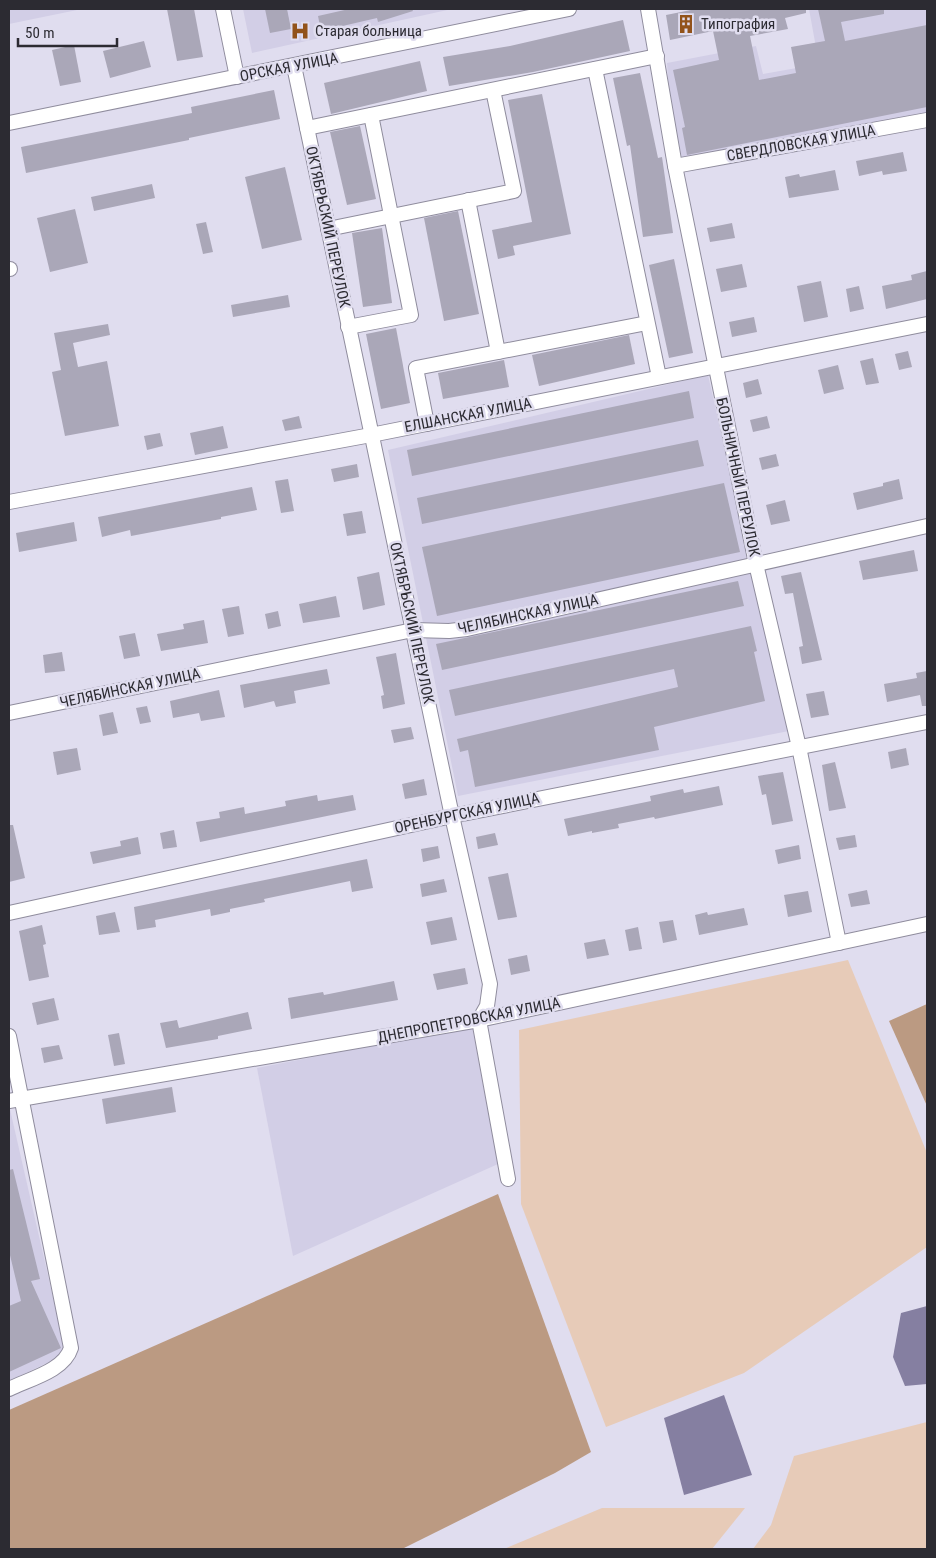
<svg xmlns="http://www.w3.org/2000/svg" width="936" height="1558" viewBox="0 0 936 1558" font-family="'Roboto Condensed',sans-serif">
<rect width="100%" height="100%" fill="#e0ddef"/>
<g fill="#d2cee6">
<path d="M9,9H82L9,24Z"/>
<path d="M243,9H452L252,53Z"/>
<path d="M809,9H927V114L682,159L669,93L667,63L756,46L763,74L819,64Z"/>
<path d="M708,375L789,731L458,796L388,450Z"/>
<path d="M472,1026L498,1164L293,1256L257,1068Z"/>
<path d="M9,1105L66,1354L9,1381Z"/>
</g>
<g fill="#e7cbb8">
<path d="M848,960L927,1153V1247L744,1373L606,1427L521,1204L519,1030Z"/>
<path d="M927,1422V1549H753L771,1525L794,1456Z"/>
<path d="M602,1508H745L712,1549H504Z"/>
</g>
<g fill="#bb9a82">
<path d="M927,1004V1106L889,1021Z"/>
<path d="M498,1194L591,1452L555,1473L402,1549H9V1410Z"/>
</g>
<g fill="#857fa1">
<path d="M927,1306V1384L905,1386L893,1357L901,1313Z"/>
<path d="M724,1395L752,1475L684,1495L664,1418Z"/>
</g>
<g fill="#aaa7b8">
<path d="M167,9H194L203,57L177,61Z"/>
<path d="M265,9H287L291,29L270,33Z"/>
<path d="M349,9H412L413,11L378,22L377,18L321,31L318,16Z"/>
<path d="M696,9H806V13L785,18L788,29L750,36L759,80L796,73L791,47L825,41L818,9H884V14L841,22L845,41L927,25V107L687,155L682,128L685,127L673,70L719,60L713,31L670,40L666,15Z"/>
<path d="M623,20L630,51L533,72L449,86L443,57L510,46Z"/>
<path d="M144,41L151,67L110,78L103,51Z"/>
<path d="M74,45L81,82L60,86L52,50Z"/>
<path d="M420,61L427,91L331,114L324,83Z"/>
<path d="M640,73L658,158L662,157L673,233L643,237L630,145L627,146L613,78Z"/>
<path d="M274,90L280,119L189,138V140L26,173L21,147L192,113L191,107Z"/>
<path d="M542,94L571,234L513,246L515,255L498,259L492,230L532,222L508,100Z"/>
<path d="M360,126L376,199L347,205L330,132Z"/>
<path d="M903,152L907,171L883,175L882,171L859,176L856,161Z"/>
<path d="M285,167L302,240L262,249L245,177Z"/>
<path d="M835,170L839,190L789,198L785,177L799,174L800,177Z"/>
<path d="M152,184L155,198L94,211L91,197Z"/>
<path d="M75,209L88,263L50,272L37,218Z"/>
<path d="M458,211L479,314L444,321L424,218Z"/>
<path d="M206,222L213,252L203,254L196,224Z"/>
<path d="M732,223L735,238L710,242L707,228Z"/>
<path d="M382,228L392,303L363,307L352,233Z"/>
<path d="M674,259L693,353L669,358L649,265Z"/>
<path d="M742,264L747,287L721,292L716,269Z"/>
<path d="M927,271V299L886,309L882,286L912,280L911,275Z"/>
<path d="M821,281L828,317L804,322L797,286Z"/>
<path d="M859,286L864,309L850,312L846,289Z"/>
<path d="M288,295L290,307L233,317L231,305Z"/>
<path d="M754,317L757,332L732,337L729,322Z"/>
<path d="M108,324L110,335L73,343L78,367L107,361L119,426L65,436L52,372L61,370L54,333Z"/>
<path d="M396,328L410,403L381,409L366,334Z"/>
<path d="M629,335L635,364L539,386L532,355Z"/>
<path d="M908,351L912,367L899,370L895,354Z"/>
<path d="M873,358L879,383L866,385L860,361Z"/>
<path d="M504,360L509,387L443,399L438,373Z"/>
<path d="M838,365L844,389L824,394L818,370Z"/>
<path d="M758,379L762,394L746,398L743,383Z"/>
<path d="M689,391L694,418L412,476L407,450Z"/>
<path d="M299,416L302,428L285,431L282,420Z"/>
<path d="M767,416L770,428L753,432L750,420Z"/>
<path d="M223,426L228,448L195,455L190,433Z"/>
<path d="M160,433L163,446L147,450L144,436Z"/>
<path d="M698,440L704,466L422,524L417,498Z"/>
<path d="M776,454L779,466L762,470L759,458Z"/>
<path d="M357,464L359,477L334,482L331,469Z"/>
<path d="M288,479L294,511L281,513L275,481Z"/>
<path d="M899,479L903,499L857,510L853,493L883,486V483Z"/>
<path d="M724,483L740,552L437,616L422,547Z"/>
<path d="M252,487L257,510L221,517V519L131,536L130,530L102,537L98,517Z"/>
<path d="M785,500L790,521L771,525L766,505Z"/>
<path d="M362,511L366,533L347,536L343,514Z"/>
<path d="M74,522L77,541L19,552L16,533Z"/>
<path d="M914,550L918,571L863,580L859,561Z"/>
<path d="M379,572L385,605L363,610L357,577Z"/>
<path d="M801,572L822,660L802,664L799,647L803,646L793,593L785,594L781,576Z"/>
<path d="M738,581L744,606L442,670L436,644Z"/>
<path d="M336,596L340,617L303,623L299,604Z"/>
<path d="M239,606L244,634L228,637L222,609Z"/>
<path d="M278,611L281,626L268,629L265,614Z"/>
<path d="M204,620L208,643L161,651L157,634L184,629L183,624Z"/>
<path d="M751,626L757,651L754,652L765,701L654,727L659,750L475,787L468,750L460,752L457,739L678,687L674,669L455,716L449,690Z"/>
<path d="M135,633L140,656L124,659L119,636Z"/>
<path d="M62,652L65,671L45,673L43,655Z"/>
<path d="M396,653L405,704L383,709L381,696L384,695L376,657Z"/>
<path d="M327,669L330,684L294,691L296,703L276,707L274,701L244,708L240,685Z"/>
<path d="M927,671V706H922L920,695L887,702L884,684L917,678L916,673Z"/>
<path d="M219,690L225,717L201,721L199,713L173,718L170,701Z"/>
<path d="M824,691L829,715L811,718L806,694Z"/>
<path d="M147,706L151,722L140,724L136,708Z"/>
<path d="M113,712L118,733L103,736L99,715Z"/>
<path d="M411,727L414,739L394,743L391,730Z"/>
<path d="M77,748L81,770L57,775L53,752Z"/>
<path d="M906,748L909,765L891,769L888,752Z"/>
<path d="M835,762L846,808L829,811L822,765Z"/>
<path d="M783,772L793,821L772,825L766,794L762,795L758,776Z"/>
<path d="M424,779L427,795L405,799L402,784Z"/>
<path d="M719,786L723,805L655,819L654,817L618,824L619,828L592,833V831L568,836L564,819L651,801L650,796L683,789L684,793Z"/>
<path d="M317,795L318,801L353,795L356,810L200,842L196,822L220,818L219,812L244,807L245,814L286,806L285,801Z"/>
<path d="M9,825H13L25,878L9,882Z"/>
<path d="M174,830L177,847L163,849L160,833Z"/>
<path d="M495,833L498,845L478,849L476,837Z"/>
<path d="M855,835L857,847L839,850L836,838Z"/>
<path d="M138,837L141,854L93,864L90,852L121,846L120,841Z"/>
<path d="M799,845L801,859L778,864L775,850Z"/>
<path d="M438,846L440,858L423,862L421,849Z"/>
<path d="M367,859L373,888L352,892L350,881L264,899L265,902L230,909V912L211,916L210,909L155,920L156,927L137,930L134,907Z"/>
<path d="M508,873L517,917L498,920L488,877Z"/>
<path d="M444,879L447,892L422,897L420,884Z"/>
<path d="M867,890L870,904L851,907L848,894Z"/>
<path d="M808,891L812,912L788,917L784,895Z"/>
<path d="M744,908L748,925L699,935L695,915L707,912L708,915Z"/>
<path d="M115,912L120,932L99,935L96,916Z"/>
<path d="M452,917L457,940L431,945L426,922Z"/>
<path d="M673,920L677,940L663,943L659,922Z"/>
<path d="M42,925L46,944L43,945L49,977L29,981L19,931Z"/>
<path d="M638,927L642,949L629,951L625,930Z"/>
<path d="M605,939L609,955L587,959L584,943Z"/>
<path d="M527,955L530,971L511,975L508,959Z"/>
<path d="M465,968L468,984L437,990L433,974Z"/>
<path d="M394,981L398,1000L291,1019L288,998L323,992L324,995Z"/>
<path d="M54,998L59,1020L37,1025L32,1003Z"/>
<path d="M248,1012L252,1029L218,1036V1039L166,1048L160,1023L177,1020L179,1028Z"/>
<path d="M119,1033L125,1064L114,1066L108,1035Z"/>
<path d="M59,1045L63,1059L44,1063L41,1048Z"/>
<path d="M172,1087L176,1112L106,1124L102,1099Z"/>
<path d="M13,1169L40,1279L31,1281L61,1348L9,1372V1306L21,1301L9,1251V1170Z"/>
</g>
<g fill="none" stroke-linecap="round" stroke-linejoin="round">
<g stroke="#8f8c9d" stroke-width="16">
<g id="minor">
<path d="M223,9L237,77"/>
<path d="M648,9L675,166L756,564L799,747L839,943"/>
<path d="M294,66L452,816L490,984L487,1006L479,1020L508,1179"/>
<path d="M595,69L659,377"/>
<path d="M9,123L569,9"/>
<path d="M307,128L657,56"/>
<path d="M675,166L927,120"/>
<path d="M468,200L498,352"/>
<path d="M328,229L514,191L493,90"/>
<path d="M9,269H10"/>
<path d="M348,327L411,315L371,115"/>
<path d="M427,424L416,368L647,323"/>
<path d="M9,502L371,435L927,324"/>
<path d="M9,713L413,630L449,631L467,629L927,526"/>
<path d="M9,913L452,816L927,722"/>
<path d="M9,1036L71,1348C64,1371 29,1379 9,1389"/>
<path d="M9,1101L479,1020L927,924"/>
</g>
</g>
<use href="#minor" stroke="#fff" stroke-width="14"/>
</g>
<defs>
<g id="building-bare" transform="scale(1.5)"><path d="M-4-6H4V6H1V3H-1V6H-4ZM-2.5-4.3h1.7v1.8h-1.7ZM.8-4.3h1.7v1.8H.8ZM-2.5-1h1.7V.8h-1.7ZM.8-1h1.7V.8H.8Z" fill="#92531a" stroke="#e0ddef" stroke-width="2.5" paint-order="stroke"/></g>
<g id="hospital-bare" transform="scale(1.5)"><path d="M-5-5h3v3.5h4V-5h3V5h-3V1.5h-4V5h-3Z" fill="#92531a" stroke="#e0ddef" stroke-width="2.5" paint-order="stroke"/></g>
</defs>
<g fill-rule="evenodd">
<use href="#building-bare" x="686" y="24"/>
<use href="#hospital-bare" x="300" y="31"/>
</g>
<g text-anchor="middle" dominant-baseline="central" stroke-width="5" stroke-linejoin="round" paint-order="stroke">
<g font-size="15" fill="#2c2b32" stroke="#e0ddef" text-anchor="start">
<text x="701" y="24">Типография</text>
<text x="315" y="31">Старая больница</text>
</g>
<g font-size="15" fill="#2c2b32" stroke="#e0ddef">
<text transform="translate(289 67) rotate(-11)">ОРСКАЯ УЛИЦА</text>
<text transform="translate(801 143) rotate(-10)">СВЕРДЛОВСКАЯ УЛИЦА</text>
<text transform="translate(328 227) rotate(78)">ОКТЯБРЬСКИЙ ПЕРЕУЛОК</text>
<text transform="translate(468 415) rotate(-11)">ЕЛШАНСКАЯ УЛИЦА</text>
<text transform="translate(738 477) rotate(78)">БОЛЬНИЧНЫЙ ПЕРЕУЛОК</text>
<text transform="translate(528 614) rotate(-12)">ЧЕЛЯБИНСКАЯ УЛИЦА</text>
<text transform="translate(412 623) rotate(78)">ОКТЯБРЬСКИЙ ПЕРЕУЛОК</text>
<text transform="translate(130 688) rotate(-12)">ЧЕЛЯБИНСКАЯ УЛИЦА</text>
<text transform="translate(467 813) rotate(-12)">ОРЕНБУРГСКАЯ УЛИЦА</text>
<text transform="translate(469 1020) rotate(-11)">ДНЕПРОПЕТРОВСКАЯ УЛИЦА</text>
</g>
</g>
<rect width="936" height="1558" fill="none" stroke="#2c2b32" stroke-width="20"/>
<path d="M18 38v8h99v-8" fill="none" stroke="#2c2b32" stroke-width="2.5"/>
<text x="25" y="38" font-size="15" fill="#2c2b32" stroke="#e0ddef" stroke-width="4" paint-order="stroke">50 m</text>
</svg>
